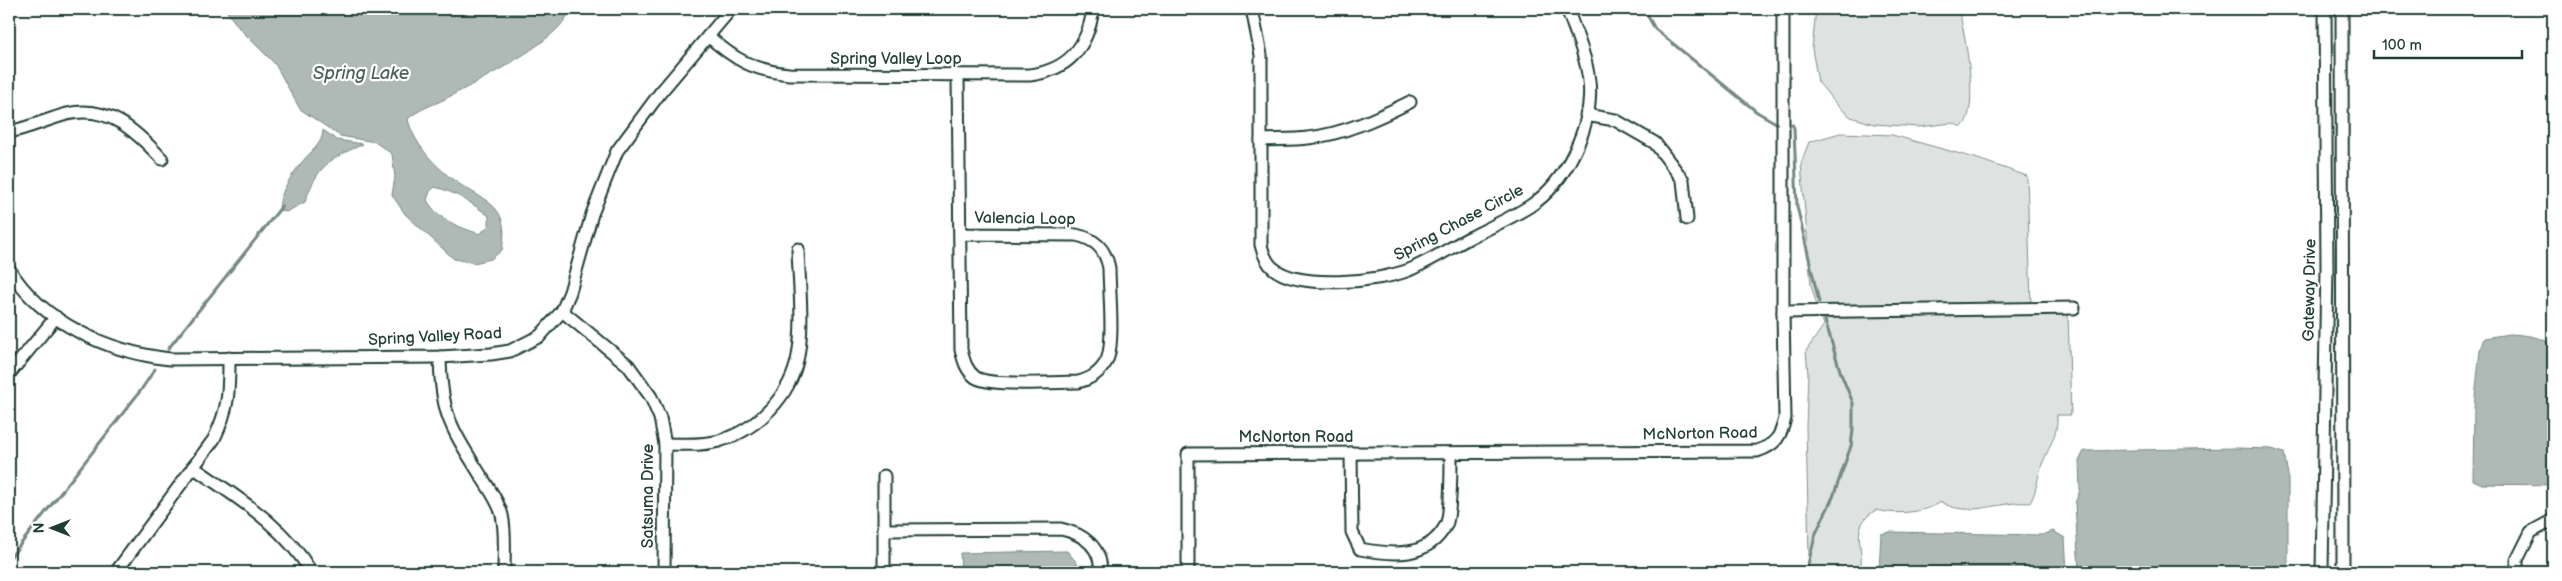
<svg xmlns="http://www.w3.org/2000/svg" width="2562" height="581" viewBox="0 0 2562 581" font-family="'Balsamiq Sans',sans-serif">
<rect width="100%" height="100%" fill="#fff"/>
<filter id="ink" filterUnits="userSpaceOnUse"><feTurbulence type="fractalNoise" baseFrequency=".02" numOctaves="2"/><feDisplacementMap in="SourceGraphic" scale="10" xChannelSelector="R" yChannelSelector="G"/><feConvolveMatrix kernelMatrix="1 2 1 2 8 2 1 2 1" color-interpolation-filters="sRGB"/></filter>
<g filter="url(#ink)">
<g fill="#dee3e2" stroke="#7e908b">
<path d="M1816,9H1959C1964,34 1981,109 1962,127L1952,123L1919,127L1874,124L1851,117L1838,106L1818,82L1812,49Z"/>
<path d="M1840,133L1892,135L1975,158L2027,176L2031,304L1817,306L1811,285L1801,163L1809,142Z"/>
<path d="M2068,313L2071,415H2057C2059,435 2046,451 2040,470C2037,482 2036,492 2030,503C1999,500 1969,519 1941,502C1925,513 1895,515 1876,510C1847,527 1866,548 1860,572H1806L1809,555L1806,426L1808,374L1806,351L1824,325L1821,316Z"/>
</g>
<g fill="#afbab7" stroke="#758883" fill-rule="evenodd">
<path d="M225,9H569C568,37 471,85 445,99C433,105 417,110 408,119C413,142 433,164 451,178C480,201 512,201 502,250L491,259L474,263L454,259L405,214L392,195L395,177L392,154L375,142L340,136L300,109L275,64L239,28ZM435,187C455,192 472,203 489,216V225L480,234C459,227 438,220 427,200L430,191Z"/>
<path d="M323,130L337,140L363,144C328,160 318,165 305,202L286,212L279,210C279,193 291,176 302,162C310,152 323,144 323,130Z"/>
<path d="M2509,334C2526,335 2539,336 2553,345V485L2482,484L2473,480L2474,408L2480,350L2484,338Z"/>
<path d="M2235,448L2272,449L2284,453L2288,475V572H2079L2075,503L2080,490L2079,461L2084,451Z"/>
<path d="M2053,531L2065,538L2067,572H1879L1881,534L1890,532L2042,535Z"/>
<path d="M1067,551L1077,563L1078,572H961L960,553Z"/>
</g>
<g fill="none" stroke-linecap="round" stroke-linejoin="round">
<g stroke="#758883" stroke-width="3">
<path d="M1644,9L1655,29L1757,112L1776,123"/>
<path d="M1792,124L1794,128L1797,206L1819,302"/>
<path d="M168,349L282,206"/>
<path d="M9,559L141,390L155,369"/>
<path d="M1806,572L1816,533L1833,497L1851,446L1853,430V403L1841,374L1825,320"/>
</g>
<g stroke="#1f3d34" stroke-width="15">
<g id="minor">
<path d="M1252,9L1261,55V245C1263,253 1266,262 1273,268C1299,290 1378,282 1409,270C1430,261 1450,248 1469,238C1489,228 1511,218 1530,206C1566,183 1594,124 1589,81C1586,56 1576,33 1567,9"/>
<path d="M2342,9L2343,572"/>
<path d="M708,36C735,60 753,70 789,74L1030,75C1069,70 1088,46 1093,9"/>
<path d="M958,76L961,350C964,361 966,370 975,377C988,387 1058,382 1078,382C1090,379 1099,374 1106,362C1115,346 1109,289 1109,268C1105,248 1095,239 1076,235L961,234"/>
<path d="M1586,115L1615,120L1655,143L1683,180L1687,219"/>
<path d="M9,132C29,128 48,119 67,114C108,104 136,131 162,159"/>
<path d="M1261,140C1276,139 1292,140 1308,138C1344,134 1378,118 1410,102"/>
<path d="M9,269C43,324 109,352 170,359L440,357L491,354L510,351L540,336L562,311L570,292L592,214L617,151L660,93L731,9"/>
<path d="M562,311L628,365L651,397L660,418L665,444L664,572"/>
<path d="M1783,312L2074,308"/>
<path d="M440,357C441,411 449,425 478,471C486,485 498,499 502,515C506,533 504,553 504,572"/>
<path d="M9,374L56,317"/>
<path d="M665,444C683,444 701,446 719,441C757,430 791,396 798,356C804,322 799,284 798,249"/>
<path d="M1351,453L1352,532L1360,549C1392,555 1428,559 1446,525C1451,515 1451,467 1451,453"/>
<path d="M193,467C236,497 284,525 311,572"/>
<path d="M884,476V572"/>
<path d="M884,530L1061,529C1084,534 1101,547 1101,572"/>
<path d="M116,572L214,439C229,408 229,392 229,358"/>
<path d="M1188,572V454L1757,451C1776,445 1781,436 1785,418L1783,312V9"/>
<path d="M2322,572L2327,268L2325,9"/>
<path d="M2517,572V560L2531,532L2553,520"/>
</g>
</g>
<use href="#minor" stroke="#fff" stroke-width="11"/>
</g>
</g>
<g text-anchor="middle" dominant-baseline="central" stroke-width="4.5" stroke-linejoin="round" paint-order="stroke">
<g font-size="16" fill="#1f3d34" stroke="#fff">
<text x="896" y="59">Spring Valley Loop</text>
<text transform="translate(1025 219) rotate(1)">Valencia Loop</text>
<text transform="translate(1459 223) rotate(-28)">Spring Chase Circle</text>
<text transform="translate(2310 290) rotate(-89)">Gateway Drive</text>
<text transform="translate(435 337) rotate(-3)">Spring Valley Road</text>
<text transform="translate(1700 434) rotate(-1)">McNorton Road</text>
<text x="1296" y="437">McNorton Road</text>
<text transform="translate(648 496) rotate(-90)">Satsuma Drive</text>
</g>
<g font-size="18" font-style="italic" fill="#4a625b" stroke="#fff">
<text x="361" y="73">Spring Lake</text>
</g>
</g>
<rect width="2562" height="581" fill="none" stroke="#fff" stroke-width="30"/>
<rect x="15" y="15" width="2532" height="551" fill="none" stroke="#1f3d34" stroke-width="2" filter="url(#ink)"/>
<g transform="translate(52 528) rotate(270)" stroke="#ffffff" stroke-width="4" paint-order="stroke">
<path d="M0-4L9 19L0 12L-9 19Z" fill="#1f3d34"/>
<text y="-8" font-size="14" font-weight="bold" text-anchor="middle" fill="#1f3d34">N</text>
</g>
<path d="M2374 50v8h148v-8" fill="none" stroke="#1f3d34" stroke-width="2.5"/>
<text x="2382" y="50" font-size="15" fill="#1f3d34" stroke="#ffffff" stroke-width="4" paint-order="stroke">100 m</text>
</svg>
